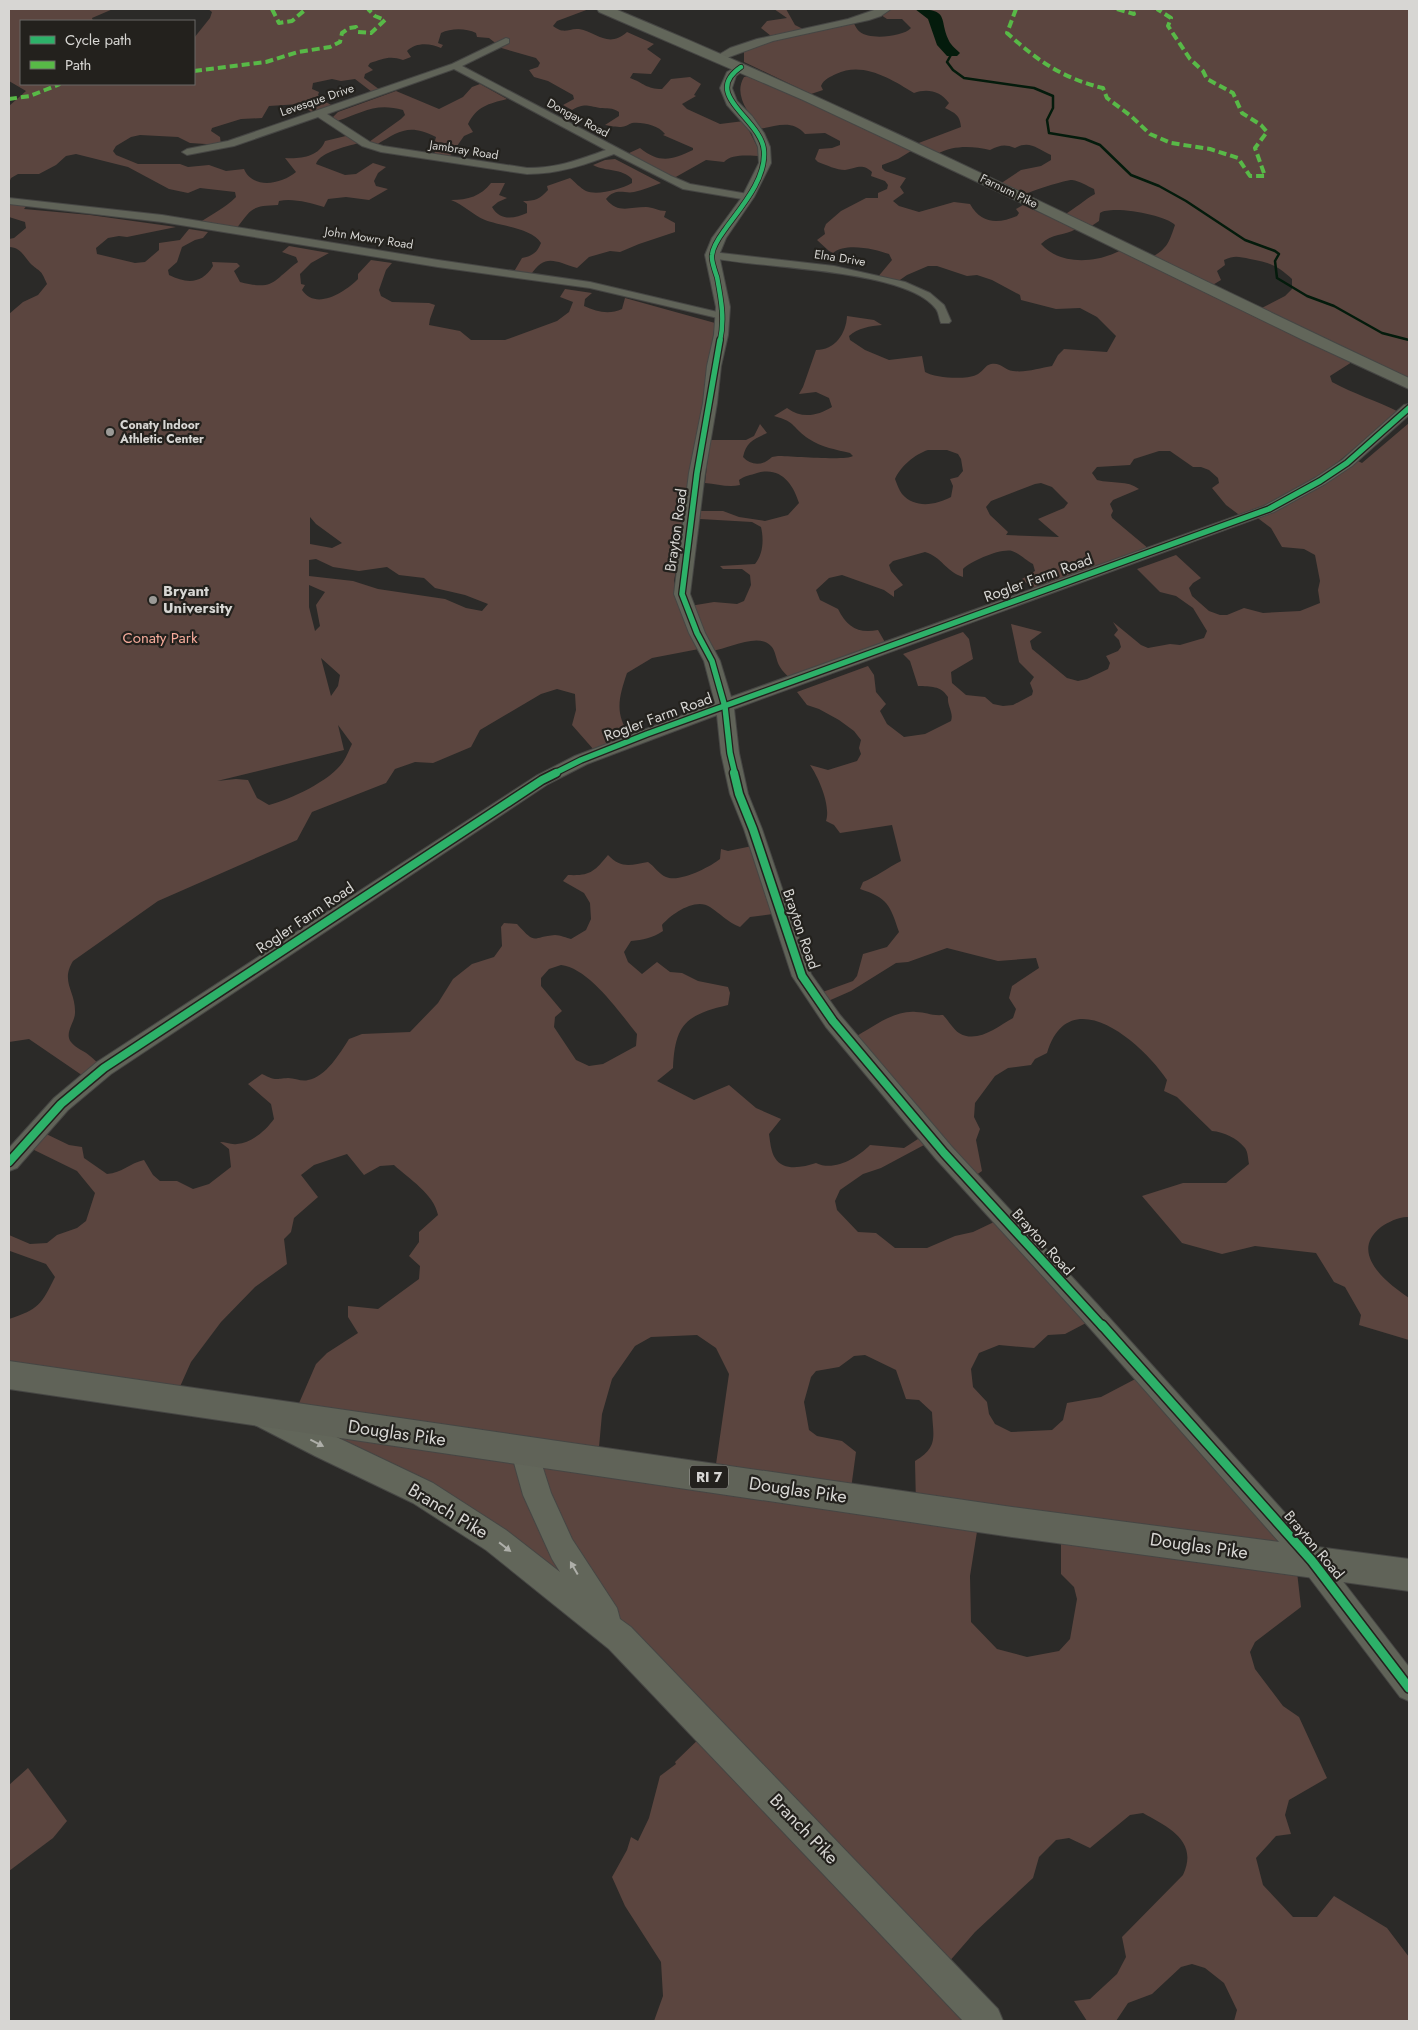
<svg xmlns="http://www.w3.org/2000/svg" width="1418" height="2030" viewBox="0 0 1418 2030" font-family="Jost,sans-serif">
<rect width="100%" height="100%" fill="#2b2a28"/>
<g fill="#5b453f" fill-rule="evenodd">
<path d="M9,9H113L92,18L93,21H21V84H194V38L210,18L212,12L208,9H589L557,21L553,26C565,35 568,28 579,29C597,32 608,49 627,32L654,44L647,49L661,59L651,74L633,73L630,78C644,83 646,89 662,89L671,79L690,77L701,84L694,95L696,96L682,104L687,109L720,124L744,121L762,156C750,156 732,153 724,162L706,160L674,178L627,154L640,148C660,164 672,160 693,150V148L663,135L665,134C658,125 643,122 632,123C629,124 625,127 621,127C617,127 610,126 605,125L619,116V112C612,107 607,109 600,108C587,106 585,103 572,110L563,105L574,99L573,95L548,81L534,77L529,70L538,67L540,63L536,58L498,47V45L489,38L477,37L476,33C466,28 451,28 441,33L438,43L443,45L441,48C430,43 416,42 407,51L411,57L403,60C390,55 382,59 370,63L368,66L373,70L365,74L364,78L380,90L372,92L355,79L341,81L332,79L313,83L312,89L319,92L318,95L324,101L333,106L313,113L300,104L269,106L262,118L241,119L212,128L211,131L220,137L221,145L190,143L178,137L140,135L131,137L116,146L113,151L116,155L138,164H180L188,167L209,165L226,171L244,169C253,190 282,184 296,172L285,158C300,159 319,157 325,141L350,135L362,142C350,146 320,151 316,164L345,175L356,174L373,163L386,167L378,173L374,181L376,186L388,189L369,200L346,197L328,199L324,207C310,203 293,198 279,201L278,205C251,206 252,208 236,229L199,223C212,214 225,208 236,197L235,192L200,188L188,193L169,189L128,167L76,154L66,156L56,165L39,174H18L11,178L9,183V106L26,91L9,81Z"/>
<path d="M774,9H786L795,25L803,29L771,36L761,28L767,21L787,18Z"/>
<path d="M877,9H1409V384L1256,311L1285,296L1292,289V279C1278,266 1269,262 1250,259C1239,257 1235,255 1224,260L1225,265L1217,271L1221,280L1211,286L1152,257C1168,248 1169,242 1175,225C1166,215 1112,205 1100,213L1099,221L1090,227L1064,215C1076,208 1084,200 1095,194L1094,189C1087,186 1080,181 1072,180C1065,180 1031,191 1023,195L1000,184L1021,170L1041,166L1051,160V155C1037,149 1030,140 1015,148C1005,144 1000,145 990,150C972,146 954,145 937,154L916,144L961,127C960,115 955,113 945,108L949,103C941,91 927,88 914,93C891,79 863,61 836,74C830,77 824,79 821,86L823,90L811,94L744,62V52L754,45L853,22C855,25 857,30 860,32C869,40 903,37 911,28L902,19H887L878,13L880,10Z"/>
<path d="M753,75L911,151L898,159L882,165V168L885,171L906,178L900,187L904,193L893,201L899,206L919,212L954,202L970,204C981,224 998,224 1017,216L1019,213L1016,209L1023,205L1076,229C1064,236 1052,233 1041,244C1060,266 1098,263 1121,250L1352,362L1330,376L1332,382C1354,394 1377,401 1399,412L1317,479L1284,499L1242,517L1226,505L1212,488L1219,483L1218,478L1209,470L1201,467H1193L1170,451H1159L1134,459L1130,465L1097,467L1092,473L1097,480C1113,484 1127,480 1139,489L1113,500L1110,504L1113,511L1111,515L1112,518L1149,549L1034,590L1022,579L1035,571L1033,564C1027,561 1019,553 1012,551C1001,548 971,561 963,569V577C945,571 942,557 925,552L893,561L889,565L891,571L903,585L894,591V597L884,590L842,575L829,578L816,590L820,600L838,609C847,627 858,634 878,630L886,644L790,679C787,675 782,671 780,667C776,661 776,651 771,646C758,632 728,649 712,651L690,606L714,602L737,604L744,601L751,585L750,575L742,569H723L720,566L755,564C763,554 764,540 761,527L752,522L700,519L701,511H723L739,517L765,521L788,515L799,503C793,483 780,466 757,473C751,475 744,476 739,480L740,485C729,488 717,484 705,483L710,440H746L754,436L760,424L767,433C754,439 746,442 743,457C751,466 763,466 772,457L778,456C791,456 846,461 853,456L850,453C837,450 821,447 809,439C792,428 797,422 774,416L787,408C802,419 817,416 832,407L829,398L816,392L799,394L803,387L816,350C835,350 846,334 847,316L874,320L882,325C870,326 858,328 849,336L850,340L865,350L889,360L922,356L925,372C935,378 965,380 976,375C982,373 985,365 991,364C1001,362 1004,370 1013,371C1025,373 1040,368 1052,366L1058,355L1064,349L1107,352L1116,336L1097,317L1080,308L1056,309L1021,300L1020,295L992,280L977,275L967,276L937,266H928L907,275L897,282L877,278L892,260L889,254C875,249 846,242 833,253L829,251L817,240L825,234L824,229L826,224L841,211L866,198H878V193L887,189L888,185L885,181L871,176L872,172C862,163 857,168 845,170C837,170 826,165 818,162L815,159L819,149L832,148L840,145V141L825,133L805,134C792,119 777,126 759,129C749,113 733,95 744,77ZM928,450H947L958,454L961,459L963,471L958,477L950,479L953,486L951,497C936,505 915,509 902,494C899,490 897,484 895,479C900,467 915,454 928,450ZM1041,483L1052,487L1068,503L1064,508L1038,519L1059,537L1006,535L1008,532L990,515L986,507L991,501L1035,484Z"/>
<path d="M480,84L507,99C488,104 477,106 468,124L473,132L464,136L448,159L431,156L440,147L435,141L436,137C409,123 399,131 376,145L369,142L401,119L405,115L403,110C375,102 362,113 337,121L333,117L338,112L396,91L439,109L463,97L472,87Z"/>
<path d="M615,159L661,183C652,186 643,190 634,192C624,194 616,187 606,199C618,214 629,207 646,207C653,207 658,211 666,211L664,217L675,223V232L639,244L620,252L610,251L589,257L577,268C554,261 545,253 530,276L512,275L522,258C532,256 537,253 541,243C532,228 500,226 485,220C473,215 464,205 451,200C468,200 481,196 491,183H505L499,195L507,198L498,202L492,207C500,221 514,219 527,213V204L523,201C535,201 540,199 548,190L547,186L570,178C575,182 580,188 586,191C597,196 622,189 632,183V179C622,168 606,172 593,165L605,160Z"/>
<path d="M9,202L28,204L24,209L90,215L176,227L127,237L119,236L108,238L96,248L97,254L135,263L145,262L159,250V243L180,240L189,229L208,232L203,238L195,240L182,247L177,262L168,270L169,275C187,284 202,284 213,266L212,262L237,263L240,266L234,271L240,282C275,291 272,281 298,262L296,257L282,252L289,246L329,253L311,263L300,274L301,284L305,285L302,290C316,311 345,292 358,279V274L371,260L392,263L386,270L379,290L381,296L392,302L429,303L435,305L430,319L429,325L460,331L471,340H505L557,321L569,312L573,302L560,297L565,289L592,293L585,299L584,306C597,312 609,315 622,309L625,298L715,323L689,499L674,581L681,611L699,649L652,658L627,673C619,697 614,714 630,735L594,750L572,725L576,710L575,694L557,689L541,694L480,730L471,747L433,763L415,762L395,769L386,783L312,812L297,840L158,901L73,961C60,982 76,991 75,1013C75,1022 64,1033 71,1042C75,1048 85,1051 90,1056C94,1059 98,1063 101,1067L89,1080L29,1039L9,1042V314L23,302L38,295L47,284C40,267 40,273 30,263C24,256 20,247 9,247V239L14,238L26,228L25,222L9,217ZM310,517L316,524L342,543L332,548L310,544ZM316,559L333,567L359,571L387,567L399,575L424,578L435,588L465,595L488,604L482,611L466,608L445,599L378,589L353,581L309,576V560ZM309,585L325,592L316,605L320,626L315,631L309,607ZM321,658L340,675L338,686L331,696ZM338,725L352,744C349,750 347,756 343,762C330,781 291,799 269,805L257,798L248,780L236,779L217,781L344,750Z"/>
<path d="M1409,423V1217C1400,1216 1388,1222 1381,1227C1348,1253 1387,1283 1409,1298V1340L1359,1325L1361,1315L1345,1287L1334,1282L1316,1253L1255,1246L1222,1254L1182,1243L1142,1196L1183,1183H1226L1249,1164C1248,1159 1248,1152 1245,1148C1237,1138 1224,1132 1212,1131L1177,1097L1164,1091L1167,1080C1143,1043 1069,979 1047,1053L1035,1059L1031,1065L1008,1068L995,1076L975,1103L974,1117L980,1129L976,1140L982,1171L972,1178L853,1038C872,1028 893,1010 916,1012C926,1012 931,1016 943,1015C948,1020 953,1029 959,1033C977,1044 997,1027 1013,1018L1016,1009L1009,998L1012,986L1039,968L1036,958L998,961L947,948L908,962L896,963L851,991L826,1002L820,993L853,981L857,976L863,954L887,947L899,932C890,905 888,898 860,889L863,882C876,877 887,868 901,861L892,825L840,833L834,825L826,821C831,806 819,778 810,765L828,770L857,761L861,754L859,748L861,740L854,731L839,720L819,709L807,705L797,692L868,666L874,675L876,692L886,704L880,711L887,724L904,737L925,734L951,721C954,713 947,706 948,697C940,685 931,687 918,686L910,661L903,654L963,632L969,639L973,659L951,672L952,683L966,695L985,697L993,704L1003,706L1013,705L1032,695L1033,691L1030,683L1034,677L1019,662L1011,624L1042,632L1030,641L1032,649L1067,678L1078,681L1087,679L1108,669L1110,663L1106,656L1118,651L1121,647L1119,640L1114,635L1118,630L1113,622L1141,645L1148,648L1170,644L1180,645L1204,638L1207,631L1193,608L1176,596L1160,592L1137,569L1176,555L1201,578L1193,583L1189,588L1192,596L1209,611L1220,615H1227L1244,608L1263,613L1300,611L1320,603L1318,590L1320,581L1315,555L1304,549L1282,547L1271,528L1255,516L1354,459L1362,463Z"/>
<path d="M757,845L780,913L750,917L740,927C727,922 721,914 710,907C696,897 671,914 662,925L663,931C652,938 643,940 631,941L624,952L628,962L642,974L657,962L670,972L682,973L698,981L728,987L730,993L728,1005C686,1015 675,1024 673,1068L657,1081L694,1100L729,1085L756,1108L781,1119L769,1134C770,1141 771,1152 775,1158C784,1172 803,1167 816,1163C834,1172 857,1158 870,1145L904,1148L918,1139L924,1145L881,1168L863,1174L840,1190L835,1201L837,1210L858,1232L876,1233L895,1248H927L955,1236L973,1232L994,1222L1086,1323L1065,1334L1048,1335L1034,1348L999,1345L979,1353L971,1369L973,1387L987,1402L989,1414L995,1424L1011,1432L1052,1430L1063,1420L1067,1403L1101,1397L1143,1375L1158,1390L1296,1563L1301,1607L1255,1642L1250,1652L1255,1669L1283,1706L1299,1717L1327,1778L1289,1800L1285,1815L1291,1834L1276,1836L1256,1858L1263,1885L1293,1917H1317L1334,1896L1387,1928L1409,1957V2021H1234L1237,2010L1224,1983L1205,1968L1192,1964L1181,1967L1152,1994L1128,2003L1116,2021H1087L1074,2001L1090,1999L1117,1974L1126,1957L1122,1937L1183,1875C1199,1841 1168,1827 1143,1813L1130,1815L1090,1848L1069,1838L1056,1840L1039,1857L1033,1878L975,1932L941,1971L986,2021H654L663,1996L661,1962L625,1906L612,1877L627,1850L631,1837L638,1841L649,1818L660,1776L676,1764L675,1762L706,1732L612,1629L293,1417L316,1364L327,1353L358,1333L348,1317V1306L378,1309L419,1279L420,1266L409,1256L419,1242V1232L438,1215C434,1194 409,1179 394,1165L380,1166L364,1175L347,1154L314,1165L301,1175L318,1197L294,1218L291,1232L284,1239L287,1264L255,1287L221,1322L191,1362L174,1400L144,1397L9,1377V1319C39,1309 41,1305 55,1277L46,1264L10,1251L9,1235L30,1244L47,1243L57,1235L77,1228L86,1221L95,1193L77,1171L28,1147L40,1131L69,1145L82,1147L84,1158L107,1174C122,1173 130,1163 144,1160L153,1175L160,1181H177L193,1189L209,1184L231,1167L229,1149L220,1142C226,1142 231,1145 237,1144C252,1143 266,1130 274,1119L271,1104L248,1084L262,1074C276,1081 274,1079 288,1078C295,1078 302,1082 308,1080C326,1077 340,1053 349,1039L362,1034L410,1032L438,1003L453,979L472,964L494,957L502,946L501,927L504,923L517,924C537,946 531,937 555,935C560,935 567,938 571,939L586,930L591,919L590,903L584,893L563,881L568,875C590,876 594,872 608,855C621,869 631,865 648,862C654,866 659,874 666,877C679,883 710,867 720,859L721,849L728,851ZM561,965C589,968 620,1013 637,1034L636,1046L603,1064L589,1066L576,1060L554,1027L555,1017L562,1011L541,986V978L549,969ZM697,1335L716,1348L729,1374L714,1478L598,1458L602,1414L612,1379L635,1346L651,1337ZM865,1355L896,1370L906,1399L919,1400L932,1412C933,1436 939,1447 915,1461L916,1506L850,1496L856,1452L842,1441L817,1436L809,1430L804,1402L811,1377L816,1371L839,1367L854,1356ZM979,1519L1061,1531V1574L1074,1587L1077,1599L1070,1639L1059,1651L1027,1657L997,1649L971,1622L970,1576Z"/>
<path d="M28,1768L67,1821L53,1838L9,1871V1785Z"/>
</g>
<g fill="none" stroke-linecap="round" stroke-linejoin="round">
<path stroke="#041b0c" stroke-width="2.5" d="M952,53L947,62L953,70L964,78L1034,88L1053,96V108L1047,120L1049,133L1085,139L1100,145L1131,175L1159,186L1186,201L1245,240L1275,251L1279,254L1275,261L1277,278L1307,296L1334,306L1382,333L1409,340"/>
<path fill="#041b0c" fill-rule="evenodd" d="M915,9C953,9 937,21 951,44C953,47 957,50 960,53L957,56H947L937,45L928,19Z"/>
<g stroke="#464644" stroke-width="2">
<g id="minor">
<path d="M506,38L509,39V43L462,66L671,176L690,184L748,194L753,197L748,200L683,189L614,154C584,165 559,174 527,174L381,152L362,146L318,117L234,146L187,155L182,152L187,149L228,141L452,64ZM454,69L606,150C578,160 558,168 527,168L383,146L370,142L327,114Z"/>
<path d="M9,198L162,215L438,260L590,282L726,314L728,316L722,319L590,288L438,267L162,222L9,204Z"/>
<path d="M712,252L834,266L905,282L930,293L944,305L951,321L949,323H941C939,319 939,313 936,309C906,268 757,269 708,257L707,255L708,253Z"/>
</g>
</g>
<g stroke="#464644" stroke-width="2">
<g id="tertiary">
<path d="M877,9H891L881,16L869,20L773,41L721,60L715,57L730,48L757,39L848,19Z"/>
<path d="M741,64L747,67L736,76L732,88L737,101L752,116L764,133L770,147L771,163L754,197L726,238L719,255L730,307L728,335L721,366L717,403L705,473L690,594L705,633L720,661L731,697L1264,506L1315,478L1342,460L1404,405L1409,404V415L1352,466L1325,484L1274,512L734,709L739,753L748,794L762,829L811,974L840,1015L952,1147L1097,1304L1321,1553L1409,1667V1701L1400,1697L1303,1569L1081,1318L936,1159L826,1027L792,976L744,829L730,794L721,753L717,715L587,764L548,784L111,1074L68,1110L17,1168L9,1171V1148L54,1098L97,1062L536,776L575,756L715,703L704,661L689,633L674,594L689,473L703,403L707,366L714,335L716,307L705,255L712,238L742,197L759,163L758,147L752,133L727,105L720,88L727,72Z"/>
</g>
</g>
<g stroke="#464644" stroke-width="2">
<g id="secondary">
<path d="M597,9H615C885,121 1145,254 1409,378V389L1303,340L1003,194L803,100L599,12Z"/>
<path d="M265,1403L433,1483L506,1530L560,1572L552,1559L523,1495L511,1452L515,1443L525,1439L535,1443L551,1493L572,1539L617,1608L620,1619L631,1627L998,2009L1003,2021H963L609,1649L486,1550L413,1503L315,1456L255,1425L251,1416L255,1407Z"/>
</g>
</g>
<g stroke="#464644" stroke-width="2">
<path id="primary" d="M9,1361L1012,1507L1409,1559V1591L1012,1537L9,1389Z"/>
</g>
<use href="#minor" fill="#606358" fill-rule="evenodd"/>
<use href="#tertiary" fill="#606358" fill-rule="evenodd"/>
<use href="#secondary" fill="#62665a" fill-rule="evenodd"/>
<use href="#primary" fill="#606358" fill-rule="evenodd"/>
<g stroke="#58b947" stroke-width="4" stroke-dasharray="8 4" stroke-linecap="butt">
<path d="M272,9L279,23L292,21L306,9"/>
<path d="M1016,9L1007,33C1038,61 1062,78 1103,88L1107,98L1131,116L1150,134L1171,143L1210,149L1238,158L1250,176H1265L1255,148L1267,132L1261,125L1242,113L1233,93L1207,79L1203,71L1190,59L1168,26L1171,18L1157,9"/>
<path d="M1117,9L1134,14L1132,9"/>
<path d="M194,71L266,62L298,52L330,47L340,42L342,33L349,28L356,27L358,32L371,33L385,20L375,16L368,9"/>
<path d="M9,99L30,96L60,84"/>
</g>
<g stroke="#23211d" stroke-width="6">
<path id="cycleway-far3" d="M720,341C725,319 721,299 717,277C715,271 711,261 712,255C713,245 721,235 726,228C742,206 766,179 764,151C762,119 700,95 741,67"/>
</g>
<g stroke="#23211d" stroke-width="8">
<g id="cycleway-far2">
<path d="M720,340L697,473L682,594L697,633L712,661L725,707L730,753L735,774"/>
<path d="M553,774L581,760L647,734L1269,509L1320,481L1347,463L1409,408"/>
</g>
</g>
<g stroke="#23211d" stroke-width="11">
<g id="cycleway-far1">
<path d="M734,773L739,794L753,829L802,976L833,1021L944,1153L1103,1327"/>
<path d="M9,1162L61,1104L104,1068L542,780L556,773"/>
</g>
</g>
<g stroke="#23211d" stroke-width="12">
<path id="cycleway" d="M1102,1325L1312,1561L1409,1688"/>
</g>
<use href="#cycleway-far3" stroke="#2db169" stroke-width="4.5"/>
<use href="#cycleway-far2" stroke="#2db169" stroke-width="5.5"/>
<use href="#cycleway-far1" stroke="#2db169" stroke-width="8"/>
<use href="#cycleway" stroke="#2db169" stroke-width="9"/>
</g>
<defs><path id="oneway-solid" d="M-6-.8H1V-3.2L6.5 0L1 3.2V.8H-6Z" transform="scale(1.25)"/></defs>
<g fill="#aeafa9">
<use href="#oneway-solid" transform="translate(317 1443) rotate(27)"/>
<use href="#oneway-solid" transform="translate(505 1547) rotate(38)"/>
<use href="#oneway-solid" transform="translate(574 1568) rotate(-120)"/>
</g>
<g fill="#9b9a97" stroke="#23211d" stroke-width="2">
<circle cx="110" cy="432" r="5"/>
<circle cx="153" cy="600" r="5"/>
</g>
<g text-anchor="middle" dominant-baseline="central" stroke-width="4.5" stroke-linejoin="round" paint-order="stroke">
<g font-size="12" fill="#d7d6d3" stroke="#23211d">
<text transform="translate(317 100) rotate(-19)">Levesque Drive</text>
<text transform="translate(578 118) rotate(28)">Dongay Road</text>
<text transform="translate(464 150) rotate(9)">Jambray Road</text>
<text transform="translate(1009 191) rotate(26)">Farnum Pike</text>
<text transform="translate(369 238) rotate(9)">John Mowry Road</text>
<text transform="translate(840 258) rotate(9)">Elna Drive</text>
</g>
<g font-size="12" font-weight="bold" fill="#d7d6d3" stroke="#23211d" text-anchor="start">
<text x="120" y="425">Conaty Indoor<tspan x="120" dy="14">Athletic Center</tspan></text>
</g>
<rect fill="#23211d" stroke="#a1a09c" stroke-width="1" x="690" y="1465.5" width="38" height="23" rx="4"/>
<g font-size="14" font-weight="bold" fill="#d7d6d3">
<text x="709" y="1477">RI 7</text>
</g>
<g font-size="15" fill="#d7d6d3" stroke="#23211d">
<text transform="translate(676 530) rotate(-82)">Brayton Road</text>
<text transform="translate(1038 578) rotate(-20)">Rogler Farm Road</text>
<text transform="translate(658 717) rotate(-20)">Rogler Farm Road</text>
<text transform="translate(305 918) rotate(-34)">Rogler Farm Road</text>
<text transform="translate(801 929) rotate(71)">Brayton Road</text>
<text transform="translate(1043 1242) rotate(48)">Brayton Road</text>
<text transform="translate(1314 1545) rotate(50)">Brayton Road</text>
</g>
<g font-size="15" font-weight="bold" fill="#d7d6d3" stroke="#23211d" text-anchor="start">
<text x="163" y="591">Bryant<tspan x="163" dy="17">University</tspan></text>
</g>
<g font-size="15" fill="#f4aa9a" stroke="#23211d">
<text x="160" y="638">Conaty Park</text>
</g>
<g font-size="18" fill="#d7d6d3" stroke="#23211d">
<text transform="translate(397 1433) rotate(8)">Douglas Pike</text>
<text transform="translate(798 1490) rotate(8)">Douglas Pike</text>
<text transform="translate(448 1511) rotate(31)">Branch Pike</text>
<text transform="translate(1199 1546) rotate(8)">Douglas Pike</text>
<text transform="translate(804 1829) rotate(46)">Branch Pike</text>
</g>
</g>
<rect width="1418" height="2030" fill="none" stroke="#d7d6d3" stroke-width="20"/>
<rect x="20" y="20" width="175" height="65" fill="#23211d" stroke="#6b6966"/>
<rect x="30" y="36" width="25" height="8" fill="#2db169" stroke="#6b6966"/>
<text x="65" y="45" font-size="15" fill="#d7d6d3">Cycle path</text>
<rect x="30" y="61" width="25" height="8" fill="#58b947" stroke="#6b6966"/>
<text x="65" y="70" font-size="15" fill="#d7d6d3">Path</text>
</svg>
